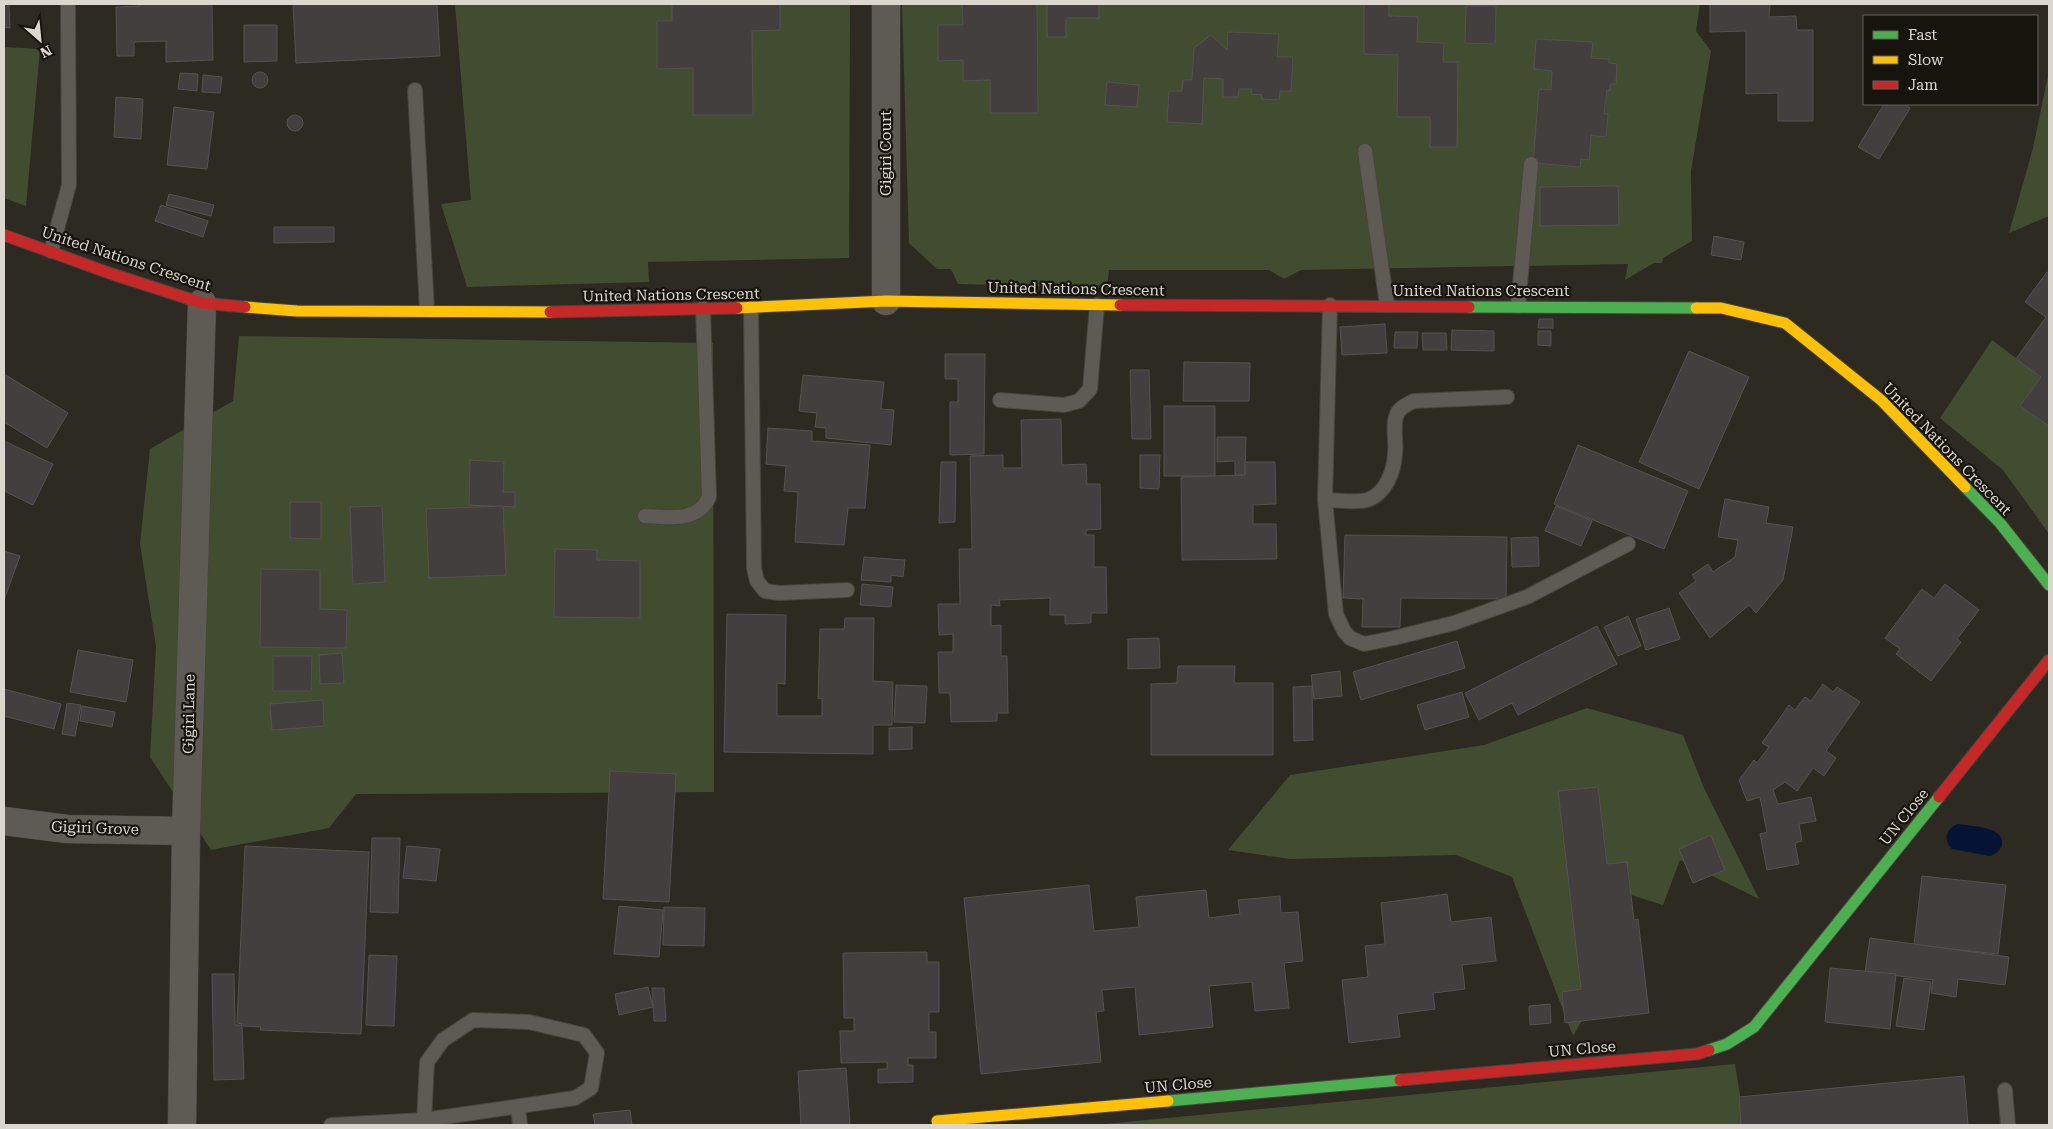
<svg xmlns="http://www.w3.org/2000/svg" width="2053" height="1129" viewBox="0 0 2053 1129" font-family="'Roboto Serif',serif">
<rect width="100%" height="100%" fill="#2d2a22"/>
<g fill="#424c30">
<path d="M455,4H850L849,258L648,262L649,282L467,287L441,204L471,200Z"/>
<path d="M902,4H1700L1696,31L1711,51L1691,171L1692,241L1663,258L1662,263H1654L1625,280L1628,264L1301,270L1284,279L1269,270H1109L1107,288L958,284L951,269H937L909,243Z"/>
<path d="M4,47L40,49L26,206L4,198Z"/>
<path d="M2049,70V216L2009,233L2033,148Z"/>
<path d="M239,336L713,343L714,792L356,794L329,828L211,850L150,757L156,647L140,544L150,449L233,401Z"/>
<path d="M1992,340L2041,377L2020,406L2049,426V534L2003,470L1940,418Z"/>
<path d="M1587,708L1683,735L1704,788L1759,899L1680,860L1663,905L1612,889L1622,952L1573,1036L1512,877L1456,855L1290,859L1228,850L1290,775L1484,745Z"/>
<path d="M1735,1064L1745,1125H1094Z"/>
</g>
<path fill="#051435" d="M1957,824C1969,826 2006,826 2002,845C2000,851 1995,854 1990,856L1952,849C1943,840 1946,829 1957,824Z"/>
<g fill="#423f3e" stroke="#555250">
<path d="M4,4H9L10,28L4,27Z"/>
<path d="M139,4H212L213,60L166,62V41L134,42V56H117L116,7L139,6Z"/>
<path d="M293,4H437L440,56L296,63Z"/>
<path d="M672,4H780V30L752,31L753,115H693V68L657,69V21H672Z"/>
<path d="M962,4H1037L1038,113H990V80L963,81V60L938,61V25H963Z"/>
<path d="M1047,4H1099V18H1066V37H1047Z"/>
<path d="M1364,4H1389V16L1418,17L1417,42L1444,43L1443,62H1458L1457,147H1430V117H1397L1398,55L1364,54Z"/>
<path d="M1710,4H1770L1769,17L1796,16L1797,30H1813V121H1778V93L1746,94V31L1710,32Z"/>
<path d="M1466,6H1496L1495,44L1465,43Z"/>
<path d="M244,25H277V61L244,62Z"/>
<path d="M1228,32L1279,34L1277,57H1293L1291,91H1280L1279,100L1262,99V95L1251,94L1252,89H1239L1238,97H1223V79L1204,78L1202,124L1167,122L1169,91H1182L1183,80H1192L1194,48L1211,35L1227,50Z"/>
<path d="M1536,39L1593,42L1591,58L1609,59V63L1617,64L1616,84H1610V90H1607L1604,114H1608L1606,137L1591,135L1589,160L1581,159L1580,167L1533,163L1539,89L1551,90L1552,71L1534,69Z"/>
<circle cx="260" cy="80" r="8"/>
<path d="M180,73L198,74L197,91L178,89Z"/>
<path d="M203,75L222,77L220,93L202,92Z"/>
<path d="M1107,82L1139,85L1137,107L1105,105Z"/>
<path d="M116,97L143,99L141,139L114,137Z"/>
<path d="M1884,104H1904L1910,108L1879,159L1858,147Z"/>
<path d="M174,107L214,112L207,169L167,165Z"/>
<circle cx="295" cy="123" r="8"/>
<path d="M1618,186L1619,225L1540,226V187Z"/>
<path d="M169,194L214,205L211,216L166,205Z"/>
<path d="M161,205L208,221L203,237L155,221Z"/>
<path d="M274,227H334V242L274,243Z"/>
<path d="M1714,236L1744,242L1741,260L1711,255Z"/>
<path d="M2047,272L2049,273V426L2020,406L2041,377L2016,359L2046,317L2025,302Z"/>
<path d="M1539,319H1553V328H1538Z"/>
<path d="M1385,324L1387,353L1342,355L1340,327Z"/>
<path d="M1452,330L1494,331V351L1451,350Z"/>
<path d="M1538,331H1551V346L1538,345Z"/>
<path d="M1395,332H1418L1417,348H1394Z"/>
<path d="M1422,333H1446L1447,350H1423Z"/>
<path d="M1689,351L1749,377L1699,489L1639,462Z"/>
<path d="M945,354H985L984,454L950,455V402H958V379H945Z"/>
<path d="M1184,362L1250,363L1249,401H1183Z"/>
<path d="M1130,370H1149L1151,439H1132Z"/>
<path d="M4,374L68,413L47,448L4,422Z"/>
<path d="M803,375L884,382L881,409L894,410L891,445L826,438V428L815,427L817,413L799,411Z"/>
<rect x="1164" y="406" width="51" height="70"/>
<path d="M1061,419L1062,465L1086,464L1087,484H1100L1101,529L1086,530V535H1094V567H1106L1107,613H1091V623L1065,624V615H1050V598L999,600L1000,606L991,605V626L1001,625V656H1007L1008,713H997V721L951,722L950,693H939L938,652H953V634L939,635L938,604H960L959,549H972L970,456L1003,455V468H1022L1021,420Z"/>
<path d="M768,428L812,431V441L870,445L865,508H848L844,545L795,542L798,492L784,491L786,466L766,464Z"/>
<path d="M1217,437H1246L1245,475H1235V461L1217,462Z"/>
<path d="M4,441L53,464L33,505L4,491Z"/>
<path d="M1578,445L1688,491L1664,549L1554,504Z"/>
<path d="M1140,455H1160L1159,489L1140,488Z"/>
<path d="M470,460L504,462L503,492H515V507L469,505Z"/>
<path d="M941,462H956L955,522L939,523Z"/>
<path d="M1245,462H1275L1276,504L1253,505V524H1276L1277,559L1182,560L1181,477L1245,475Z"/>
<path d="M1725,499L1769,507L1766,523L1793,527L1783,580L1756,613L1749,605L1710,638L1679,593L1696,581L1692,575L1708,564L1713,572L1735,557L1738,540L1718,537Z"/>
<path d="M290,502H321V539L290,538Z"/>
<path d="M382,506L385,582L353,584L350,507Z"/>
<path d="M503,506L506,575L429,578L426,509Z"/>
<path d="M1556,506L1592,521L1581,546L1545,531Z"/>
<path d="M1345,535L1507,537L1506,599L1401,598L1400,627H1362L1363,599L1343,598Z"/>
<path d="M1538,537L1539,566L1512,567L1511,538Z"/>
<path d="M555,549L597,550V560L640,561V618L554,617Z"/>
<path d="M4,551L20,556L4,600Z"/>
<path d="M864,557L905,560L903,577L891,575V582L861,580Z"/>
<path d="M261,569L320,570V609L347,610L346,648L260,647Z"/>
<path d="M862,584L893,587L891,607L860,605Z"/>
<path d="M1945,584L1979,610L1957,639L1961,642L1931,681L1896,654L1900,649L1885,638L1922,589L1934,598Z"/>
<path d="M1669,608L1680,639L1646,650L1636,619Z"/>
<path d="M727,614L786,615L785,684L777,683V716H822V698L818,699L820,629H844L845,618H874L873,681L893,682L892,725H873V754L724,752Z"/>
<path d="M1628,616L1641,646L1618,656L1604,627Z"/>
<path d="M1597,626L1617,664L1518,715L1512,703L1479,720L1465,693Z"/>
<path d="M1159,638L1160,668L1128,669V639Z"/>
<path d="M1457,641L1465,668L1361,700L1353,672Z"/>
<path d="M78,650L133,660L126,702L70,692Z"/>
<path d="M342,653L344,683L320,684L319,655Z"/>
<path d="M273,656H312L311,691H273Z"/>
<path d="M1178,666H1235L1234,683H1273V755H1151V684L1177,683Z"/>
<path d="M1340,671L1342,696L1314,699L1311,675Z"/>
<path d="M1823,684L1833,692L1837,687L1860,702L1826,751L1836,758L1824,776L1813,768L1797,791L1785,782L1773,790L1778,804L1811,797L1816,821L1799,824L1802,841L1795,843L1799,864L1767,870L1760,834L1767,832L1760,797L1747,801L1739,780L1754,760L1757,763L1769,747L1762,743L1789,705L1795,710L1805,697L1811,701Z"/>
<path d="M896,685L927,686L925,723L894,722Z"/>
<path d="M1312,686L1313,740L1294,741L1293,687Z"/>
<path d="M4,689L61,704L54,729L4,716Z"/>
<path d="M1462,692L1469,717L1425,730L1417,705Z"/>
<path d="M323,700L324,726L272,730L270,704Z"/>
<path d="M67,703L81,705L75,736L62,734Z"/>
<path d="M82,706L115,712L112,727L80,721Z"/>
<path d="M912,727V749L889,750V728Z"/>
<path d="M610,771L676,774L669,902L603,899Z"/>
<path d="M1598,787L1607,864L1627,862L1634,920L1638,919L1649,1013L1565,1023L1562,992L1581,989L1558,791Z"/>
<path d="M1711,835L1725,870L1693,883L1679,849Z"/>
<path d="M372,838H400L398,913L370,912Z"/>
<path d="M245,846L369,852L361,1034L260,1030L261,1027L243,1026V1024L237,1023Z"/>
<path d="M407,846L440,849L436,881L403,878Z"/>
<path d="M1922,876L2006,885L1998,954L1914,945Z"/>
<path d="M1089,885L1094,931L1139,927L1136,897L1206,890L1209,918L1240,914L1238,900L1280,896L1281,913L1298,912L1303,961L1284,963L1289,1008L1255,1011L1252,982L1209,986L1213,1027L1139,1035L1135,987L1102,990L1104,1011L1096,1012L1101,1062L981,1074L964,898Z"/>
<path d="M1447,894L1451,922L1491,917L1496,961L1462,965L1465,989L1433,993L1435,1009L1397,1014L1400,1037L1349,1043L1342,980L1368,977L1365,946L1385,944L1381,903Z"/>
<path d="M619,906L663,910L659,957L614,954Z"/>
<path d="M664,907L705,908L704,946L663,945Z"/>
<path d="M1870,938L2009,957L2005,985L1958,979L1956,997L1931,993L1933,980L1865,972Z"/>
<path d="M927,952V962H939V1012H929V1032H936V1058H908V1065H913V1082L878,1083V1069H887V1062L841,1063L840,1031H854V1018H844L843,953Z"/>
<path d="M369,955L397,956L394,1026L366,1025Z"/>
<path d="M1830,968L1896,974L1890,1029L1825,1022Z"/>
<path d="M212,974H234L235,1025H242L244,1079L214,1080Z"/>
<path d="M1904,978L1931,982L1924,1030L1896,1026Z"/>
<path d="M648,987L653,1007L619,1015L615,994Z"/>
<path d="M652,988H664L666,1021H654Z"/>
<path d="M1550,1004L1551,1023L1530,1025L1529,1006Z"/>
<path d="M846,1068L850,1125H801L798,1071Z"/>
<path d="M1964,1076L1968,1125H1741L1739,1097Z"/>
<path d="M630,1110L632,1125H595L593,1114Z"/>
</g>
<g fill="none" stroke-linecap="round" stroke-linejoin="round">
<g stroke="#48453e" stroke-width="16">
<g id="lane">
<path d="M415,90L427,310"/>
<path d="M1365,151L1387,305"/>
<path d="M51,251L69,185L68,4"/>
<path d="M1330,305L1325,500L1336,614L1344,631L1350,638L1364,644L1394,638L1454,623L1527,597L1628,544"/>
<path d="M1518,306L1531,164"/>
<path d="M751,308L754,568L757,581L765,591L779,593L847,590"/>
<path d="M1000,400L1064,405L1079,401L1090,389L1097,305"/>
<path d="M1325,500C1338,500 1355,503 1367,500C1386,494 1394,471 1395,454C1397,440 1391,425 1398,412C1402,406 1408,404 1414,401L1507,397"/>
<path d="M645,516C669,517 698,523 709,497L703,308"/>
<path d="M2005,1090L2008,1125"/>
<path d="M518,1107L520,1125"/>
<path d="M331,1125L424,1120L575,1098L591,1088L597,1053L584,1035L529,1022L473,1020L443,1040L427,1062L424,1120"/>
</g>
</g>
<g stroke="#48453e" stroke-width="29">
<g id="street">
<path d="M886,4V301"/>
<path d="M4,821L67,829L186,831"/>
<path d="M182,1125L186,831L202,303"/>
</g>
</g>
<g stroke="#48453e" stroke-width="13">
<g id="fast">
<path d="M1469,307L1696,308"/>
<path d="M1965,487L2000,523L2049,585"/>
<path d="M1709,1050L1727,1044L1754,1027L1939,797"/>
<path d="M1168,1101L1400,1080"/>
</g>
</g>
<g stroke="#48453e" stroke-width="13">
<g id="slow">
<path d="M245,307L297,311L550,312"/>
<path d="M737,308L886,301L1120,305"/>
<path d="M1696,308H1721L1785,323L1881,400L1965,487"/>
<path d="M937,1121L1168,1101"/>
</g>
</g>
<g stroke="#48453e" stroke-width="13">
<g id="jam">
<path d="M4,235L112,274L202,303L245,307"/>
<path d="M1120,305L1469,307"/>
<path d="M550,312L737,308"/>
<path d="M1939,797L2049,660"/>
<path d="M1400,1080L1697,1054L1709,1050"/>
</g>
</g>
<use href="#lane" stroke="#5e5b54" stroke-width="14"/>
<use href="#street" stroke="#5e5b54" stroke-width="28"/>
<use href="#fast" stroke="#4caf50" stroke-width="11"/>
<use href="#slow" stroke="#ffc107" stroke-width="11"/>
<use href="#jam" stroke="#c62828" stroke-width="11"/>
</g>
<g text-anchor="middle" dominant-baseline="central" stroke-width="4.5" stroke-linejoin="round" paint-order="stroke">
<g font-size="15" fill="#dbd7ce" stroke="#17140e">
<text transform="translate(886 153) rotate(-90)">Gigiri Court</text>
<text transform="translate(126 259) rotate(18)">United Nations Crescent</text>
<text transform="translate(1076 289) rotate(1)">United Nations Crescent</text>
<text x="1481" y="291">United Nations Crescent</text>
<text transform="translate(671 295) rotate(-1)">United Nations Crescent</text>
<text transform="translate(1947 449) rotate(46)">United Nations Crescent</text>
<text transform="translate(189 714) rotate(-89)">Gigiri Lane</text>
<text transform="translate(1904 817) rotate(-51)">UN Close</text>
<text transform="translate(95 828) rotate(2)">Gigiri Grove</text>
<text transform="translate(1582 1049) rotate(-5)">UN Close</text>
<text transform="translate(1178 1085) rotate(-5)">UN Close</text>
</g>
</g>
<rect width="2053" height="1129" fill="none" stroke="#dbd7ce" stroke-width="10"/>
<rect x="1863" y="15" width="175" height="90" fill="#17140e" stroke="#65625b"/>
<rect x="1873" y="31" width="25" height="8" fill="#4caf50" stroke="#65625b"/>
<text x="1908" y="40" font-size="15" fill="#dbd7ce">Fast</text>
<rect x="1873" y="56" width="25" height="8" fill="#ffc107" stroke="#65625b"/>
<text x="1908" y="65" font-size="15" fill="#dbd7ce">Slow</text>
<rect x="1873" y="81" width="25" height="8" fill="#c62828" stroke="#65625b"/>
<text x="1908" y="90" font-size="15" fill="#dbd7ce">Jam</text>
<g transform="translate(40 40) rotate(153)" stroke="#17140e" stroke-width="4" paint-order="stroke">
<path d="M0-4L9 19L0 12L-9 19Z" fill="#dbd7ce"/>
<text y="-8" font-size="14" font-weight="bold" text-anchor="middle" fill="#dbd7ce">N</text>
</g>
</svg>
